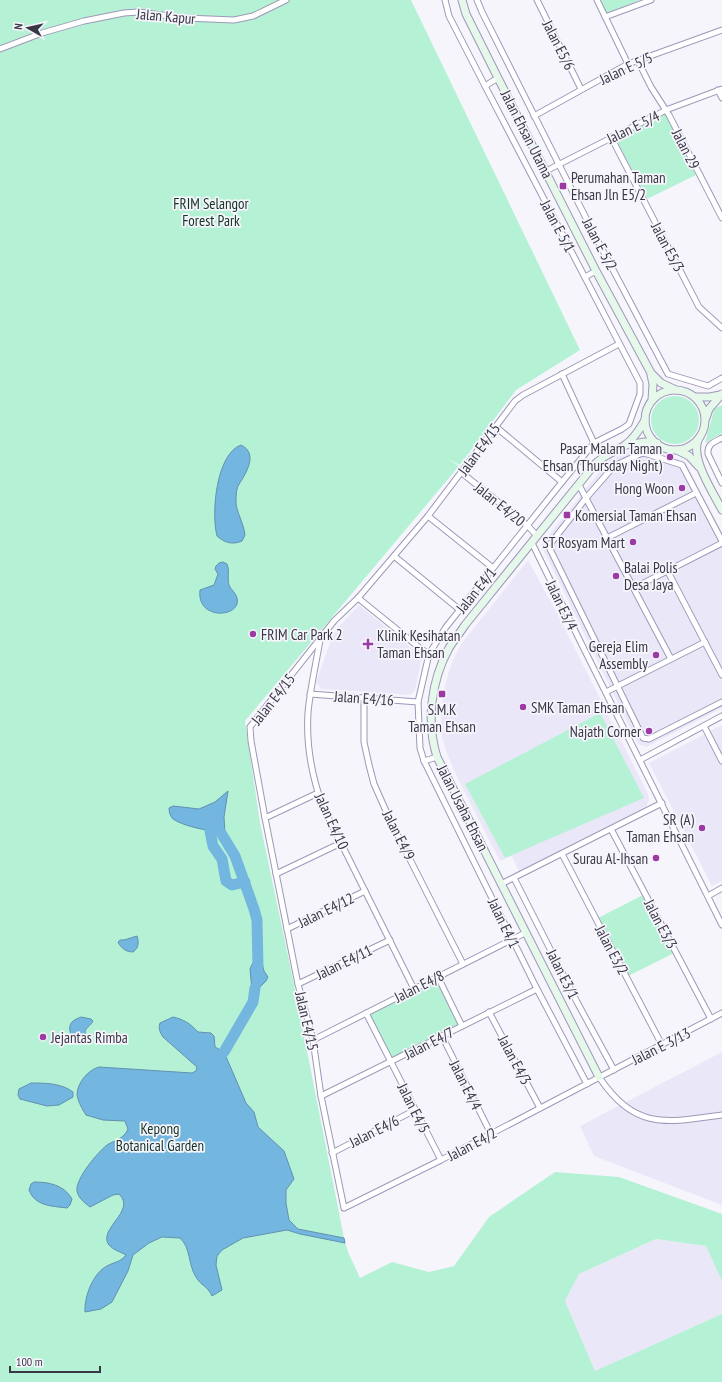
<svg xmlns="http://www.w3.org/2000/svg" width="722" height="1382" viewBox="0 0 722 1382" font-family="'PT Sans Narrow',sans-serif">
<rect width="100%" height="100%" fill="#f6f5fc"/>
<g fill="#eae7f8">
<path d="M640,446L685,461L722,532V708L646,747L638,744L541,545L609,460Z"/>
<path d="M528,560L557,613L648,794L649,800L646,807L519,872L512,856L500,861L458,779L446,751L442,736L441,719L443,694L449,671L455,656L462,643Z"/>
<path d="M359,605L422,657L415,690L410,695L321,689L316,682L334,632Z"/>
<path d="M722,725V881L712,886L649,763Z"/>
<path d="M722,1052V1205L594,1156L580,1126Z"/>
<path d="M656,1239L706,1246L722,1281V1314L595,1371L565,1301L579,1274Z"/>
</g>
<g fill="#b5f2d5">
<path d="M0,0H411L580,350L516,390L460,465L448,459L459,466L245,721L260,823L291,970L344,1238L348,1252L360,1278L392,1262L429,1272L454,1266L489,1217L555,1172L619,1177L722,1214V1281L706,1246L656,1239L579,1274L565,1301L595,1371L722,1314V1382H0Z"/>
<path d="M601,0H640L606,14Z"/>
<path d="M665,113L696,175L647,199L615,138Z"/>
<circle cx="675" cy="420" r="24"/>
<path d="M722,405V433L705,443L714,410L716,408Z"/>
<path d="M600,713L644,798L505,858L465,784Z"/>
<path d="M645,894L676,952L626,977L596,919Z"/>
<path d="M438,977L462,1026L391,1062L366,1013Z"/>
</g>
<g fill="#73b6df" stroke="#6290b1">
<path d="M241,445C260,454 244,476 238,486C236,491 236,497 236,502C236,511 244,524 245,535L242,541C232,545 225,543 217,536C211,514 216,454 241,445Z"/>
<path d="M223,562L227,564C230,571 227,578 229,585C231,590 236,593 237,598C242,618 196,621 200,590L214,585L218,574L215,569L216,566L219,563Z"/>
<path d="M228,791L224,817L225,834C212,831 184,827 173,819C170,816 169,812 169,808L173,806L199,809L215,802Z"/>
<path d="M137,936C139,942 139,948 133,952C126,952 121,948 118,942L120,940H124Z"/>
<path d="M258,952L260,956L264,971L268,977L266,981L260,987L253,1002L250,969Z"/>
<path d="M81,1017L91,1019L93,1021C89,1029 81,1028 88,1039L78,1044C73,1040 66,1029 72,1022C74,1020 78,1018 81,1017Z"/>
<path d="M173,1017C183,1019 191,1024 198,1032L211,1033L214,1036L215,1047L224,1052L246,1103L254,1112L258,1127L284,1151L294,1179L286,1190V1203L289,1220L298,1229L344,1238L345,1243L300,1234L287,1230L243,1238L222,1250L217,1256L216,1265L222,1290L212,1296C207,1285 201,1286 196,1277C188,1265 191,1248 180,1238L162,1237L149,1243L133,1255L128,1271L112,1302L101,1309L85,1312C84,1297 93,1273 107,1266C114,1262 121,1262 126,1255C121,1252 113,1250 109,1245C97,1229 137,1211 119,1194L113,1195L90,1207C85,1203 78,1198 77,1191C75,1179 98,1152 107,1145C115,1140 124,1139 128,1129L125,1121L103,1120L86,1115C82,1109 78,1101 77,1095C77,1083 88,1070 99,1067L192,1073L196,1071L197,1067L163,1037C160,1032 158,1029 160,1023Z"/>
<path d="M31,1083C45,1083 61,1083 73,1092V1097L59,1105L47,1106L20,1099L18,1095L19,1089Z"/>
<path d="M34,1182C49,1182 64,1185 72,1199L70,1205L67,1208C51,1206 35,1206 29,1190L31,1184Z"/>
</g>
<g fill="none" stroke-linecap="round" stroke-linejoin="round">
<g stroke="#73b6df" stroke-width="11">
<path d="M210,831L213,846L222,859L226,881L232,885L245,882"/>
<path d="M221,833L235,856L254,909L257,920L258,967"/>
<path d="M224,1052L253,1002L255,988"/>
</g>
<g stroke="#9d98b8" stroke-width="7">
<g id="street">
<path d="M445,0L449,16L485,86L640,383V394L629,424L622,429L594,443L562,482L446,627L429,654L418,702L420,748L424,761L537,989L587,1084"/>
<path d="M477,0L482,12L591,228L668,374L708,386L722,378"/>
<path d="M537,0L581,89"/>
<path d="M597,0L628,64"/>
<path d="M605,17L651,0"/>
<path d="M0,49L42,33L84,21L124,13L138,12L185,18L234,20L253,16L286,0"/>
<path d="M638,61L651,87L669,115L722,218"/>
<path d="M485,86L498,78"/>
<path d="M718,90L722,98"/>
<path d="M534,116L628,64L722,30"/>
<path d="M611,137L699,307L722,328"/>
<path d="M546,171L666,110L722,89"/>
<path d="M585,277L596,271"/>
<path d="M619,344L523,395L515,401L428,516L358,598L334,621L250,727L251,741L265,818L298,984L313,1040L321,1096L344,1208L441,1160L722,1013"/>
<path d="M562,374L594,443"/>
<path d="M496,427L562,482"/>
<path d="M722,438C714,442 707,444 708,454L722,483"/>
<path d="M462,473L528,526L537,536"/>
<path d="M579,485L671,659"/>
<path d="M428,516L493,568"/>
<path d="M607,538L696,493"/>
<path d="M722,541L682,465L644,453L640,454L614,466L586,498L551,543L550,549L643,738L649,739L722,702"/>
<path d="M532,543L584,649L722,925"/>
<path d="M394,556L460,610"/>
<path d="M667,570L722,675"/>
<path d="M634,588L722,543"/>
<path d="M358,598L421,649L429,654"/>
<path d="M320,640C316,664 310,689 308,713C306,745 312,777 323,807L414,989"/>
<path d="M606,692L705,642"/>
<path d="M310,694L418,702"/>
<path d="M364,698V742L369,765L374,784L390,820L463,964"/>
<path d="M704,726L722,761"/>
<path d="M640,760L722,716"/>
<path d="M424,761L437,757"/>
<path d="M265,818L318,793"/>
<path d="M611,829L711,1019"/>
<path d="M562,854L662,1045"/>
<path d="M276,874L341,843"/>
<path d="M514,878L577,1002L614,1070"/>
<path d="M501,884L662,803"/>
<path d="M708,896L722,888"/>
<path d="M287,929L365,891"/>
<path d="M438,977L462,1026"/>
<path d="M298,984L390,940"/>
<path d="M489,1012L540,1108"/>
<path d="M366,1013L441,1160"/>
<path d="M442,1036L491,1134"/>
<path d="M313,1040L525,933"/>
<path d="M599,1077C635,1130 665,1123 722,1115"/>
<path d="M321,1096L537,989"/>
<path d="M332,1153L415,1110"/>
</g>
</g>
<g stroke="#9d98b8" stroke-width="9">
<g id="secondary">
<path d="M462,0L466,14L498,78L596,271L651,373L661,383L676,390"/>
<path d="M651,375L653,384L652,400"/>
<circle cx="675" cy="420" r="30"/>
<path d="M695,397H710L720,395"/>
<path d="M706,418L709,409L722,394"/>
<path d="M699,438C689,457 713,492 722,510"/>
<path d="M626,445L645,442L657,443"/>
<path d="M677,450L689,456L699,467"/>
<path d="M599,1077L437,757C426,722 431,681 449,648C454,640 460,633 465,625L595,464C604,455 615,452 625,445C634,439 640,429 645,420"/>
</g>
</g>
<use href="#street" stroke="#fff" stroke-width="5"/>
<use href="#secondary" stroke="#e5f8e9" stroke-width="7"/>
</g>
<g fill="#9a3aa2" stroke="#f6f5fc" stroke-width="1.5">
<rect x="559" y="182" width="8" height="8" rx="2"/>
<circle cx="670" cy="457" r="4"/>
<circle cx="682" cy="488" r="4"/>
<rect x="563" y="511" width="8" height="8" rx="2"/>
<circle cx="633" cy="542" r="4"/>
<circle cx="616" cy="576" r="4"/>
<circle cx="253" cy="634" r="4"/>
<path d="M366 638h4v4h4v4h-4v4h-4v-4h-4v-4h4z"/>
<circle cx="656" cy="655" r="4"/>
<rect x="438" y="690" width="8" height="8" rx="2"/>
<circle cx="523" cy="707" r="4"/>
<circle cx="649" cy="731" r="4"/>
<circle cx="702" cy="828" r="4"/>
<circle cx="656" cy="858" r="4"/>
<circle cx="43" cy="1037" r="4"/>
</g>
<g text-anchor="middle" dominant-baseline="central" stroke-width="3.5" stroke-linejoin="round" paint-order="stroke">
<g font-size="15" fill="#3a3745" stroke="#f6f5fc">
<text transform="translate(166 16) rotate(5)">Jalan Kapur</text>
<text transform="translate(559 45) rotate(63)">Jalan E5/6</text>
<text transform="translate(626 68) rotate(-25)">Jalan E 5/5</text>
<text transform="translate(633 127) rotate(-26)">Jalan E 5/4</text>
<text transform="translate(527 134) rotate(63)">Jalan Ehsan Utama</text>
<text transform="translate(686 149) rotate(63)">Jalan 29</text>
<text transform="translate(558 226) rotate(62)">Jalan E 5/1</text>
<text transform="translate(600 244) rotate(62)">Jalan E 5/2</text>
<text transform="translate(668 247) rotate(62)">Jalan E5/3</text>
<text transform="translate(479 449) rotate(-54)">Jalan E4/15</text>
<text transform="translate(500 504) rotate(39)">Jalan E4/20</text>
<text transform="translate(476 590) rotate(-51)">Jalan E4/1</text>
<text transform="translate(562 605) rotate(64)">Jalan E3/4</text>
<text transform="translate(364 698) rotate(4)">Jalan E4/16</text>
<text transform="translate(273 699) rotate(-52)">Jalan E4/15</text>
<text transform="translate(463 808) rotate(63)">Jalan Usaha Ehsan</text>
<text transform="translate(332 821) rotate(65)">Jalan E4/10</text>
<text transform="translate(399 835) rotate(63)">Jalan E4/9</text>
<text transform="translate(326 910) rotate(-26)">Jalan E4/12</text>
<text transform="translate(504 923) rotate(64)">Jalan E4/1</text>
<text transform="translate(661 924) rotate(62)">Jalan E3/3</text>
<text transform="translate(612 950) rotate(62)">Jalan E3/2</text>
<text transform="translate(344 962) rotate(-26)">Jalan E4/11</text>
<text transform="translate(563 974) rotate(63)">Jalan E3/1</text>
<text transform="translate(419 986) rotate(-27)">Jalan E4/8</text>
<text transform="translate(307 1021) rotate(77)">Jalan E4/15</text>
<text transform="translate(429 1043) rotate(-27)">Jalan E4/7</text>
<text transform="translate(661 1046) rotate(-27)">Jalan E 3/13</text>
<text transform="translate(515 1060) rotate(62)">Jalan E4/3</text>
<text transform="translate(466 1085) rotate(63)">Jalan E4/4</text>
<text transform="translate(414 1108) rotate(63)">Jalan E4/5</text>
<text transform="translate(374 1131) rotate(-27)">Jalan E4/6</text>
<text transform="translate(472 1144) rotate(-28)">Jalan E4/2</text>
</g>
<g font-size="15" fill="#3a3745" stroke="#f6f5fc" text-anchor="start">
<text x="571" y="177">Perumahan Taman<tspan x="571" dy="17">Ehsan Jln E5/2</tspan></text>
<text x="662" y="448" text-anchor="end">Pasar Malam Taman<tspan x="662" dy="17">Ehsan (Thursday Night)</tspan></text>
<text x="674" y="488" text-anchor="end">Hong Woon</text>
<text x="575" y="515">Komersial Taman Ehsan</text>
<text x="625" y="542" text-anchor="end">ST Rosyam Mart</text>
<text x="624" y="567">Balai Polis<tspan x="624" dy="17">Desa Jaya</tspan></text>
<text x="261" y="634">FRIM Car Park 2</text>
<text x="377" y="635">Klinik Kesihatan<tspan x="377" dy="17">Taman Ehsan</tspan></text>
<text x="648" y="646" text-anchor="end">Gereja Elim<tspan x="648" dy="17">Assembly</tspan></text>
<text x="531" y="707">SMK Taman Ehsan</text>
<text x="442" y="709" text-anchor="middle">S.M.K<tspan x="442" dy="17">Taman Ehsan</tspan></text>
<text x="641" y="731" text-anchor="end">Najath Corner</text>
<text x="694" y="819" text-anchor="end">SR (A)<tspan x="694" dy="17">Taman Ehsan</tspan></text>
<text x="648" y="858" text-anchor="end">Surau Al-Ihsan</text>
<text x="51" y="1037">Jejantas Rimba</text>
</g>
<g font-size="15" fill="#113426" stroke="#f6f5fc">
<text x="211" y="203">FRIM Selangor<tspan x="211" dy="17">Forest Park</tspan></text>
<text x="160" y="1128">Kepong<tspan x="160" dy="17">Botanical Garden</tspan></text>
</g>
</g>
<g transform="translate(28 28) rotate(278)" stroke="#f6f5fc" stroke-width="3" paint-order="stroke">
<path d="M0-3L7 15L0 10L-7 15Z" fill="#3a3745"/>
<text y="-6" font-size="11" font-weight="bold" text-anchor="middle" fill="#3a3745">N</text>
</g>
<path d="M10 1366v6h90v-6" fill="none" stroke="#3a3745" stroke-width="2"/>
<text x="16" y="1366" font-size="12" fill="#3a3745" stroke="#f6f5fc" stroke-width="3" paint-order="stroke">100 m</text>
</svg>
